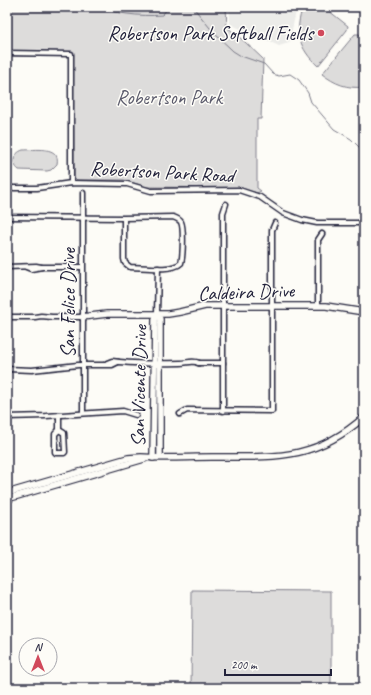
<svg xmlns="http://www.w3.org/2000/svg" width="371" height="695" viewBox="0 0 371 695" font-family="Caveat,sans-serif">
<rect width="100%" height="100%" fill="#fdfcf7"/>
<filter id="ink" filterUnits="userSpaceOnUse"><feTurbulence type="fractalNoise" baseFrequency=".025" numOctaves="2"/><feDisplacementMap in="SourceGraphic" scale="8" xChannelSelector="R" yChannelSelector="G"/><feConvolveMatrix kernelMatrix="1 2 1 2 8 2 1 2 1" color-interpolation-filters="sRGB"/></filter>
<g filter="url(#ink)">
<path fill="#ecece9" d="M230,7H297L289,43L279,46L230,24Z"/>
<g fill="#dddcdb" stroke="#807f8b">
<path d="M7,7H226L227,27L245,42L263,59L261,119H257V188L261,191L257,193L239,188L147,187L124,180H77L74,177L73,56H7Z"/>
<path d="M303,7H324L348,26L347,30L318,66C299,49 294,31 303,7Z"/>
<path d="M355,34H359L364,38V87C347,89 335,84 322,74Z"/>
<path d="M23,150C34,150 61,145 57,164L51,170L47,171L19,170C11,164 13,153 23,150Z"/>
<path d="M192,590L331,591V688H191Z"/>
</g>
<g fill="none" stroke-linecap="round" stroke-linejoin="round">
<g stroke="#787885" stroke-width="1">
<path d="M93,7C115,13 139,17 162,15L169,7"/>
<path d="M193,7L214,33L233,51L241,56L264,64L273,74L279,76L290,74L299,80L308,93L311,102L334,129L351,139L364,152"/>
</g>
<g stroke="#22223b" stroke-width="7">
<g id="street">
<path d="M7,53L71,54V183"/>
<path d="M7,188H37L71,183L127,184L151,191L239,190L260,197L283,213L302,220L317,223H364"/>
<path d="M7,217L124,218V259L125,263L130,267C142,267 172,272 181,263C183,256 184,228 181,222C179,219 176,218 173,217L124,218"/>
<path d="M364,265V311"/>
<path d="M7,267L36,266L41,267"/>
<path d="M26,267L31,269L42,267H82"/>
<path d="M318,306V240L322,234"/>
<path d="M157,314L158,268"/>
<path d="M7,317H35L41,316L52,317H82"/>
<path d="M107,363L112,361C135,365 159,363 181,363C187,363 193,360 199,363"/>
<path d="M198,363H223"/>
<path d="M7,369L32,370L78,365H112L118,362"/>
<path d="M223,411V213L226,204"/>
<path d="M83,413V193"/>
<path d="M180,414L187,410L272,411V230L275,223"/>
<path d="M59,415V430"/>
<path d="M7,417L46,416L123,411L136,415"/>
<path d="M59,430L64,433L65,452L64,453H56L55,452V434Z"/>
</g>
</g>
<g stroke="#22223b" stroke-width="8">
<g id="secondary">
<path d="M157,314L160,319V457"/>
<path d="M82,317L107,314H168L180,312L205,306H326L364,312"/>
<path d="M153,458L155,319L157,314"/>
<path d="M7,493L128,458L141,457C164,459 188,457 212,457C273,457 315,461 364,417"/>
<path d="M7,499L144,459"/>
</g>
</g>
<use href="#street" stroke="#fdfcf7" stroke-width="4"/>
<use href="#secondary" stroke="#fdfcf7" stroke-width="5.5"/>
</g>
</g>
<circle fill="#d1495b" stroke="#fdfcf7" stroke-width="1.5" cx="321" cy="33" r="4"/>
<g text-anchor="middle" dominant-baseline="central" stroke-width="3" stroke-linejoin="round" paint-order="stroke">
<g font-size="20" fill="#22223b" stroke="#fdfcf7" text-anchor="end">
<text x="313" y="33">Robertson Park Softball Fields</text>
</g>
<g font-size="20" fill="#5a5a6b" stroke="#fdfcf7">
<text x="169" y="97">Robertson Park</text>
</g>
<g font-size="20" fill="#22223b" stroke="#fdfcf7">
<text transform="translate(162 172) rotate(3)">Robertson Park Road</text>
<text transform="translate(246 292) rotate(-2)">Caldeira Drive</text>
<text transform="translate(68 303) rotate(-90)">San Felice Drive</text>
<text transform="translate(139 386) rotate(-89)">San Vicente Drive</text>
</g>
</g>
<rect width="371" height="695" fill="none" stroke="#fdfcf7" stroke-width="24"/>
<rect x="12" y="12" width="347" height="671" fill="none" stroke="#22223b" stroke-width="1.5" filter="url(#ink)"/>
<g transform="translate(38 657)"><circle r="19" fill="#fdfcf7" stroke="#a5a5ac"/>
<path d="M0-3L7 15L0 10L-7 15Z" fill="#d1495b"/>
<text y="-6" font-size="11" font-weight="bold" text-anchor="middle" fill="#22223b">N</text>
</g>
<path d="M225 669v6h106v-6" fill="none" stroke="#22223b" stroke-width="2"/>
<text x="231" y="669" font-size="12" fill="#22223b" stroke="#fdfcf7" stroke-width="3" paint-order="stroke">200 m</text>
</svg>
